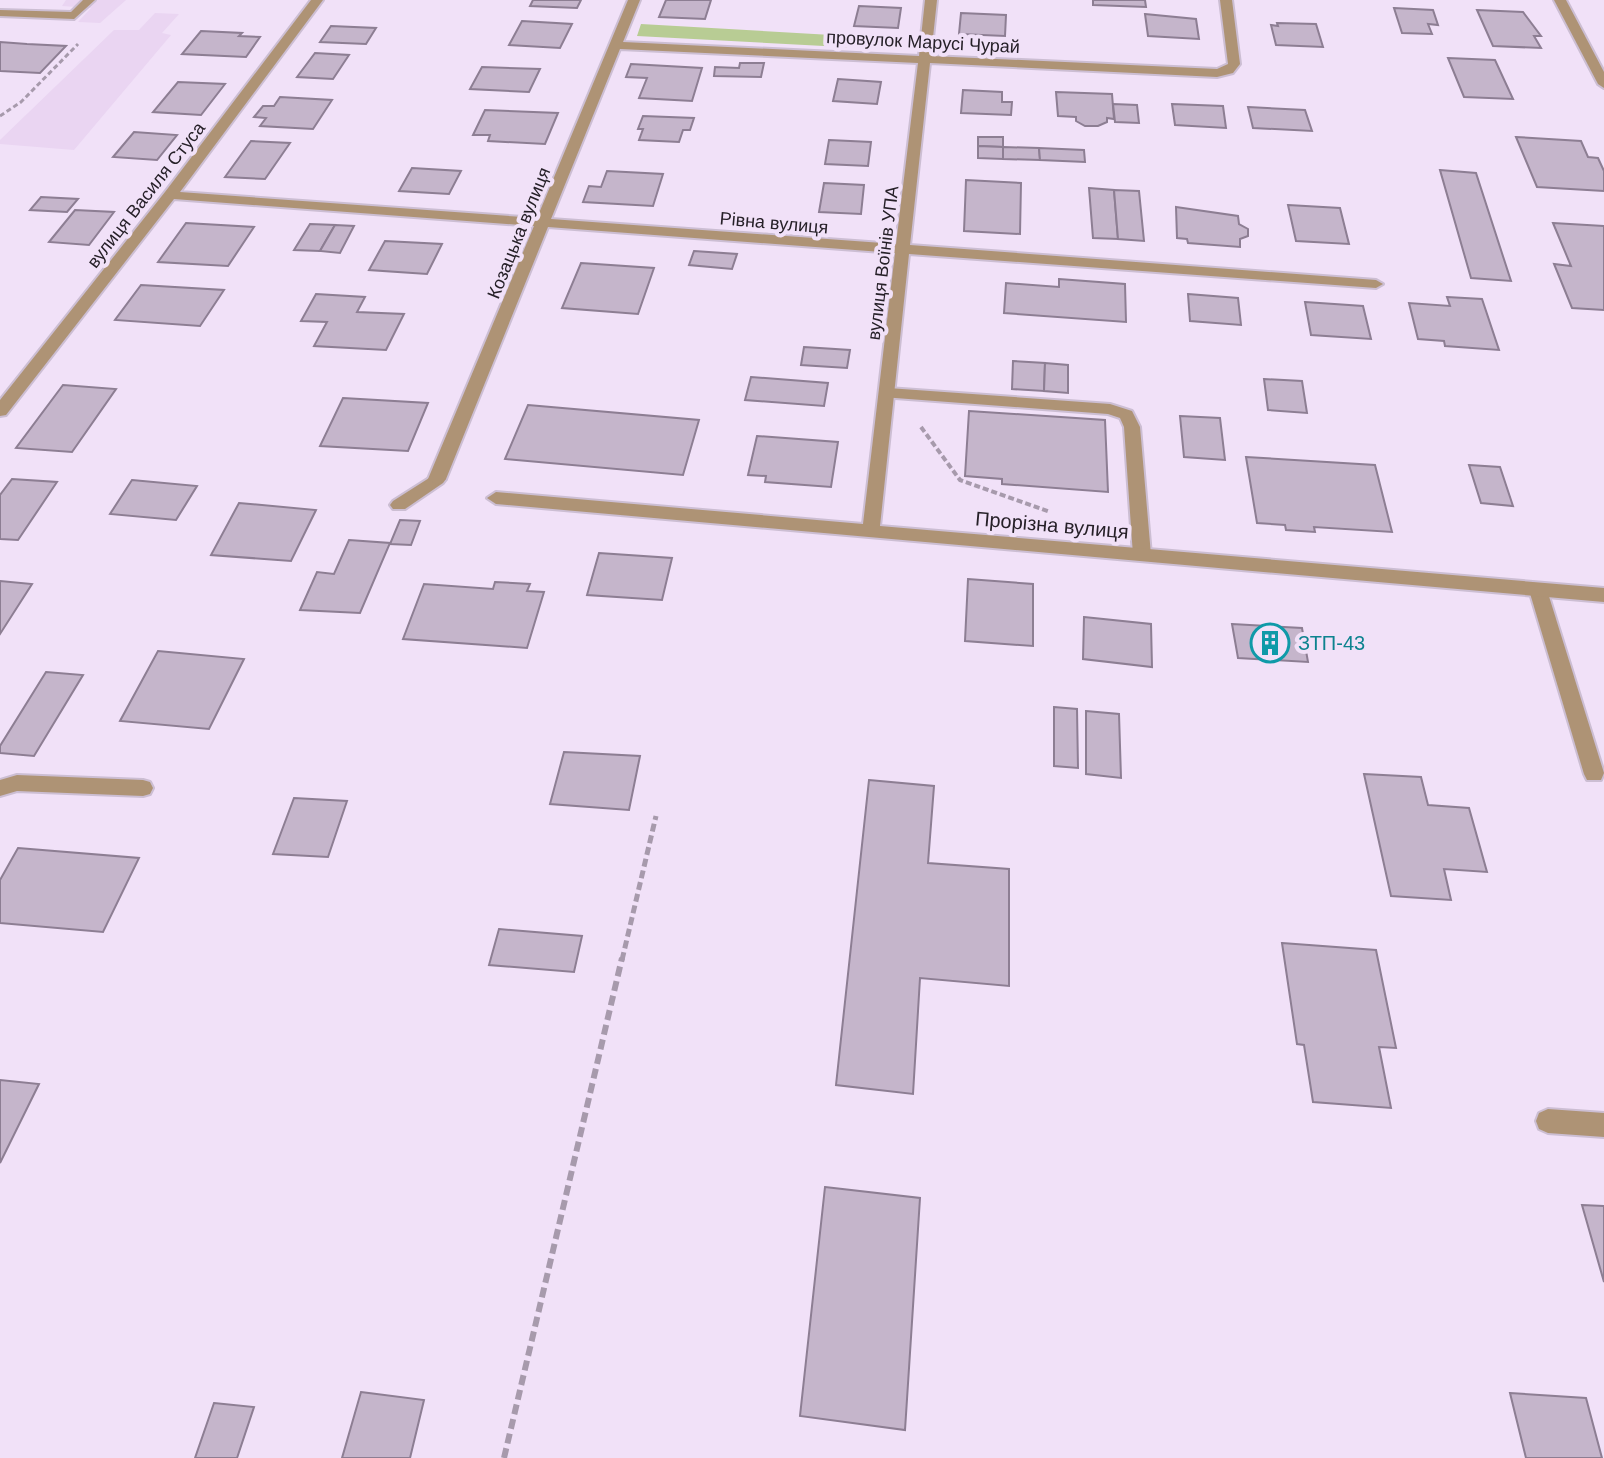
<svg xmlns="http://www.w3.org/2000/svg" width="1604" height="1458" viewBox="0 0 1604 1458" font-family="Arial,sans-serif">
<rect width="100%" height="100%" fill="#f1e1f8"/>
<g fill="#ead5f2">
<path d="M66,0H126L100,23L78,22L91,8L62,6Z"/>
<path d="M155,13L179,14L162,33L171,35L74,150L0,144V140L114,30H139Z"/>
</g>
<path fill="#b8cc94" d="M641,24L901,39L900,50L637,36Z"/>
<g fill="#c5b5cb" stroke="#8d7e93" stroke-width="2">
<path d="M533,0H581L577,8L530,6Z"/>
<path d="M666,0H711L705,19L659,17Z"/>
<path d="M1093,0H1145L1146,7L1093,5Z"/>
<path d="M859,6L901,8L898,28L854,26Z"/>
<path d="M1394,8L1433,10L1438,25L1428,24L1432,34L1402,33Z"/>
<path d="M1477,10L1523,12L1541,36H1534L1541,48L1493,46Z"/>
<path d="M961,13L1006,15L1005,36L959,34Z"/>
<path d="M1145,14L1196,19L1199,39L1148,36Z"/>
<path d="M522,21L572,24L560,48L509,45Z"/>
<path d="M1277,23L1316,24L1323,47L1276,45L1271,25L1278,26Z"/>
<path d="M331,26L376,28L366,44L320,42Z"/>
<path d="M201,31L242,33L239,36L260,37L246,57L182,54Z"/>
<path d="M0,42L27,44L66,46L40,73L0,71Z"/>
<path d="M315,53L349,55L333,79L297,77Z"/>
<path d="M1448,58L1495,60L1513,99L1464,97Z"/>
<path d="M740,63H764L761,77L714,76L715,67L739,68Z"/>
<path d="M631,64L702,68L692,101L639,98L647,78L626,77Z"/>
<path d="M482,67L540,69L529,92L470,89Z"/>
<path d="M838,79L881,82L877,104L833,101Z"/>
<path d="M178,82L225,84L201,115L153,112Z"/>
<path d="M963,90L1002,92V102H1012L1011,115L961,113Z"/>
<path d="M1056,92L1112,94L1114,119L1107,118V122L1098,126H1085L1076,121V117L1058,116Z"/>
<path d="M280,97L332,100L313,129L260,126L266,118L254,117L263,106H274Z"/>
<path d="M1113,104L1137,105L1139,123L1115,122Z"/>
<path d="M1172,104L1223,106L1226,128L1175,125Z"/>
<path d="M1248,107L1305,110L1312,131L1253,128Z"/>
<path d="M485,110L558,113L545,144L488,141L490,135H473Z"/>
<path d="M643,116L694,118L690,130H683L679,142L639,140L643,129H638Z"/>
<path d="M134,132L177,135L157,160L113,157Z"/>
<path d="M978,137H1003V147L978,146Z"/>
<path d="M1516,137L1581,141L1588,157L1598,158L1604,171V191L1537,187Z"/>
<path d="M829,140L871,142L868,166L825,164Z"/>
<path d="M251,141L290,143L265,179L225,177Z"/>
<path d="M978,146L1003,147V159L978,158Z"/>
<path d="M1003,147L1039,148L1040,160L1003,159Z"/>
<path d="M1039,148L1084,150L1085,162L1040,160Z"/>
<path d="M412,168L461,171L449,194L399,191Z"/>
<path d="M1440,170L1476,173L1511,281L1471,278Z"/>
<path d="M607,171L663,174L653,206L583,202L589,186L601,187Z"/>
<path d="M966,180L1021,183L1020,234L964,231Z"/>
<path d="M824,183L864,185L861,214L819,212Z"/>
<path d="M1089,188L1114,190L1118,239L1093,238Z"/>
<path d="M1114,190L1139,191L1144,241L1118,239Z"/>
<path d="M41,197L78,199L67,212L30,210Z"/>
<path d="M1288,205L1340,208L1349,244L1296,241Z"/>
<path d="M1176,207L1238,216L1239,224L1248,229V236L1240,239V247L1188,243L1187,239L1177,238Z"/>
<path d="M75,210L114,212L89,245L49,242Z"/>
<path d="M186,223L254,227L228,266L158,262Z"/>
<path d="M1553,223L1604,226V310L1572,308L1554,264L1571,266Z"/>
<path d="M310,224L335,225L320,251L294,250Z"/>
<path d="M335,225L354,226L340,253L320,251Z"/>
<path d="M385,241L442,244L427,274L369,270Z"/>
<path d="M694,251L737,254L732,269L689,265Z"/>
<path d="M581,263L654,268L638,314L562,308Z"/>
<path d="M1059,279L1125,284L1126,322L1004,313L1006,283L1059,287Z"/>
<path d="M141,285L224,290L200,326L115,320Z"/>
<path d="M316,294L365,297L357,312L404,314L386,350L314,346L327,322L301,321Z"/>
<path d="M1188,294L1238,298L1241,325L1190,321Z"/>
<path d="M1447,297L1482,299L1499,350L1445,346L1444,341L1418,339L1409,303L1450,306Z"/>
<path d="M1305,302L1363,306L1371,339L1311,335Z"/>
<path d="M804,347L850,350L847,368L801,365Z"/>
<path d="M1013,361L1045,363L1044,391L1012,389Z"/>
<path d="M1045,363L1068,365V393L1044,391Z"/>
<path d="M751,377L828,383L824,406L745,400Z"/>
<path d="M1264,379L1302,381L1307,413L1268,410Z"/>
<path d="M63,385L116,389L72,452L16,448Z"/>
<path d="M343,398L428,403L408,451L320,446Z"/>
<path d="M528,405L699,420L683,475L505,459Z"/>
<path d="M969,411L1105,420L1108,492L1002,484V479L965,476Z"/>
<path d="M1180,416L1220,418L1225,460L1184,457Z"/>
<path d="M757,436L838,442L831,487L765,482L766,476L748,475Z"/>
<path d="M1246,457L1375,465L1392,532L1314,527L1315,532L1286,530L1285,525L1257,523Z"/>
<path d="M1469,465L1500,467L1513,506L1481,503Z"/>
<path d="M12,479L57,482L18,540L0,539V495Z"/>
<path d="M132,480L197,486L176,520L110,514Z"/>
<path d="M239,503L316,510L291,561L211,555Z"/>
<path d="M400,520L420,521L411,545L390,544Z"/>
<path d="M349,540L390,543L360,613L300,610L317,572L334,574Z"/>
<path d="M599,553L672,558L662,600L587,595Z"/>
<path d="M968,579L1033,584V646L965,641Z"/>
<path d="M0,581L32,584L0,634Z"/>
<path d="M495,582L530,584L527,591L544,592L527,648L403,639L424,584L493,589Z"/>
<path d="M1084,617L1151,624L1152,667L1083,659Z"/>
<path d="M1232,624L1302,628L1308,662L1238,658Z"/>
<path d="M158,651L244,659L209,729L120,721Z"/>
<path d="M46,672L83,675L34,756L0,753V746Z"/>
<path d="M1054,707L1077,709L1078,768L1054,766Z"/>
<path d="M1086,711L1119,714L1121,778L1086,774Z"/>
<path d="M564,752L640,756L629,810L550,804Z"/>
<path d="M1364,774L1421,777L1428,805L1469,808L1487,872L1444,869L1451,900L1391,896Z"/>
<path d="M869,780L934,786L928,863L1009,869V986L920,978L913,1094L836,1085Z"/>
<path d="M294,798L347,801L328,857L273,854Z"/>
<path d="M18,848L139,858L103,932L0,923V880Z"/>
<path d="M499,929L582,936L574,972L489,965Z"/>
<path d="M1282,943L1376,950L1396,1048L1379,1047L1391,1108L1313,1102L1304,1045L1297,1044Z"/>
<path d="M0,1080L39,1084L0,1163Z"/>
<path d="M825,1187L920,1198L905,1430L800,1416Z"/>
<path d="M1582,1205L1604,1206V1282Z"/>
<path d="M361,1392L424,1400L410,1458H342Z"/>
<path d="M1510,1393L1586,1398L1602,1458H1526Z"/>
<path d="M214,1403L254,1407L237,1458H195Z"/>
</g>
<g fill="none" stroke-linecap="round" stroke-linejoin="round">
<g stroke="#ccbed3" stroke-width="4">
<g id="service">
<path d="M83,0H95L74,19L0,16V10L71,12Z"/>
<path d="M888,388L1110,404L1132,411L1140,427L1151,555L1148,559H1136L1133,555L1124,427L1120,418L1108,414L882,397V389Z"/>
<path d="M437,473L446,479L443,483L405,509H393L390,505L393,501Z"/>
<path d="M1538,583L1547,590L1604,773L1601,780H1587L1584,774L1529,590Z"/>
<path d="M17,775L143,780L150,782L153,788L150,794L143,796L17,791L0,796V780Z"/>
<path d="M1548,1109L1604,1113V1137L1548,1133L1539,1129L1536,1121L1539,1113Z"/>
</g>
</g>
<g stroke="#ccbed3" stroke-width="4">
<path id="minor" d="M311,0H323L180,192L537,218L628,0H640L623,42L919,56L925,0H937L931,56L1217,69L1228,64L1220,0H1232L1240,64L1233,73L1217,77L930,63L910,245L1376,280L1383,284L1376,288L909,254L880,526L1604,588V602L496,504L487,498L496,492L863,524L895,253L548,227L446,479L437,485L428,479L534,226L174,199L6,415L0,416V400L165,192ZM620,49L918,63L896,244L551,219Z"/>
</g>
<g stroke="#ccbed3" stroke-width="4">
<path id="tertiary" d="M1554,0H1566L1604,72V88L1598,84Z"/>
</g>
<path stroke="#a79aac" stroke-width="3" stroke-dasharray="5 3" stroke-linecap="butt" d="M0,116L21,102L78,44"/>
<path stroke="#a79aac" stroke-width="4" stroke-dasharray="6 3" stroke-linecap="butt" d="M921,427L960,480L1050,512"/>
<path stroke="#a79aac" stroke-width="5" stroke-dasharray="8 4" stroke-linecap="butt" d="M622,960L656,816"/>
<path stroke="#a79aac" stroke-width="6" stroke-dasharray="10 5" stroke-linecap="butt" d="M504,1458L622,958"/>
<use href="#service" fill="#ae9375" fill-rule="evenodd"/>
<use href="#minor" fill="#ae9375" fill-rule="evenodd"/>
<use href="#tertiary" fill="#ae9375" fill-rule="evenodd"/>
</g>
<defs>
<g id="building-ring" transform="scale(2)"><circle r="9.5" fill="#f1e1f8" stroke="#0f9aa8" stroke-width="1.5"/><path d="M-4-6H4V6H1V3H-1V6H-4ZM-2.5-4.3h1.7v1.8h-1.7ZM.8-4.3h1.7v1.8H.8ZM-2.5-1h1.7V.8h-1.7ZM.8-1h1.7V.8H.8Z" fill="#0f9aa8"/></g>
</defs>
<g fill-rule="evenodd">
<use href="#building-ring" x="1270" y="643"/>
</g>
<g text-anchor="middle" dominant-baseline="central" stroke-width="8" stroke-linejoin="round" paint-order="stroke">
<g font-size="18" fill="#262028" stroke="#f1e1f8">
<text transform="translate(923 42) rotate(3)">провулок Марусі Чурай</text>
<text transform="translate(146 195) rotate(-52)">вулиця Василя Стуса</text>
<text transform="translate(774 223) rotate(5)">Рівна вулиця</text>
<text transform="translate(519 233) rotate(-68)">Козацька вулиця</text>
<text transform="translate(883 263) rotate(-83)">вулиця Воїнів УПА</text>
</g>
<g font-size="20" fill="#262028" stroke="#f1e1f8">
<text transform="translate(1052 525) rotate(5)">Прорізна вулиця</text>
</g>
<g font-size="20" fill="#0d838f" stroke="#f1e1f8" text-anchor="start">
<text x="1298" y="643">ЗТП-43</text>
</g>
</g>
</svg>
